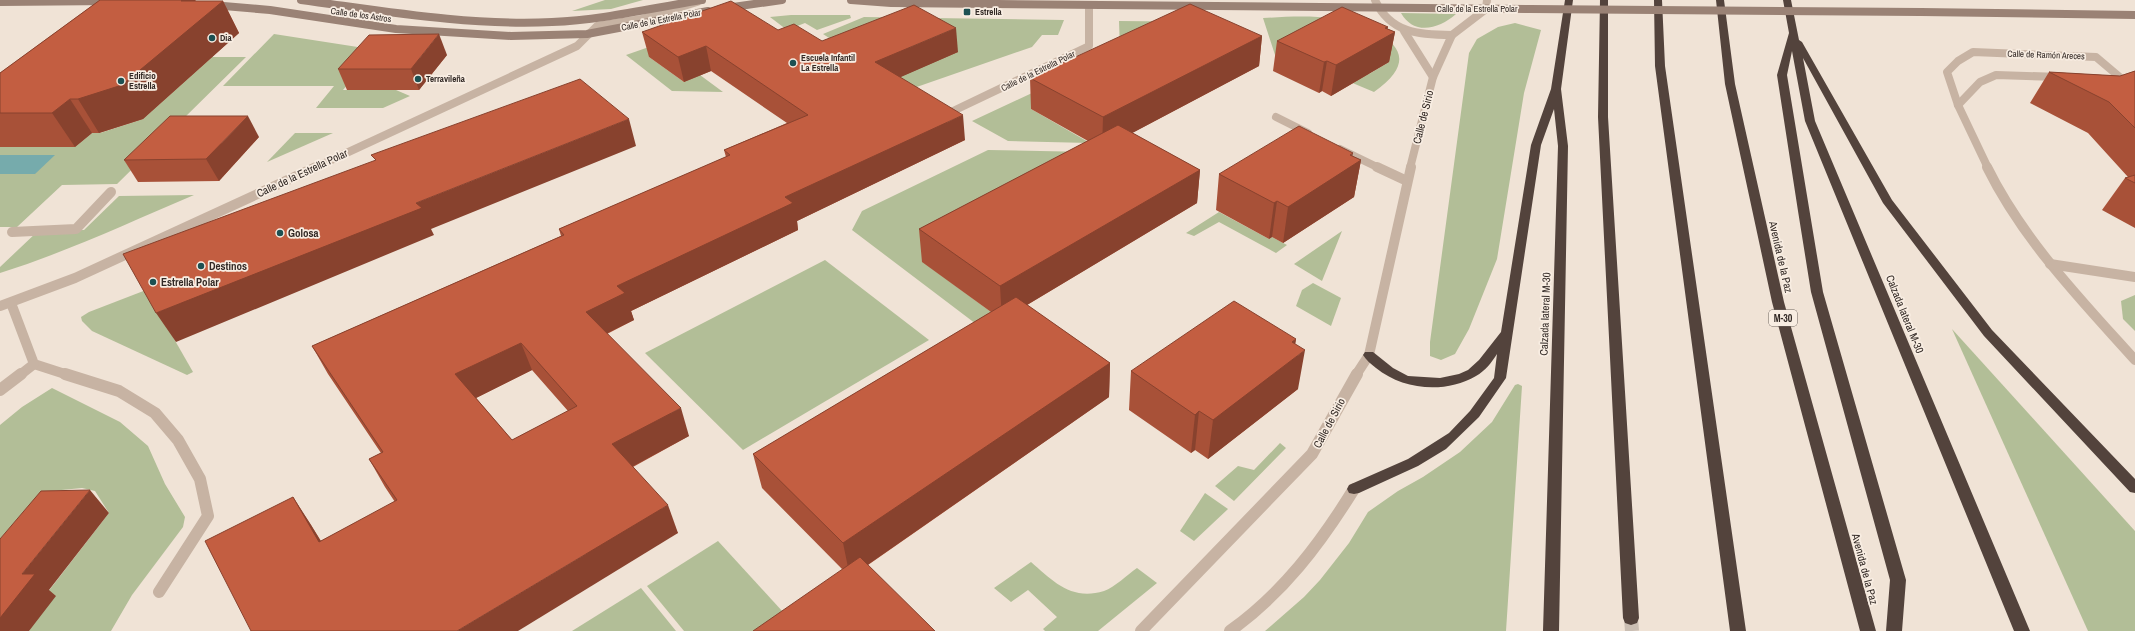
<svg xmlns="http://www.w3.org/2000/svg" width="2135" height="631" viewBox="0 0 2135 631" font-family="'Archivo Narrow',sans-serif">
<rect width="100%" height="100%" fill="#f0e3d6"/>
<g fill="#b2be97">
<path d="M605,0H643L611,9L572,11Z"/>
<path d="M1401,13L1456,14C1439,29 1414,36 1401,13Z"/>
<path d="M791,15H850L851,18L817,30L805,23L787,30L770,17Z"/>
<path d="M864,17L1064,20L1058,35H1042L1032,47L908,90L823,34Z"/>
<path d="M1263,18C1286,17 1311,15 1333,19C1376,27 1433,51 1374,92L1343,79L1359,70L1369,74L1389,62L1380,58H1276Z"/>
<path d="M1119,21L1221,22L1031,109L1090,143L1008,141L972,121L1120,52Z"/>
<path d="M1515,23L1541,30L1524,93L1497,259L1469,329L1455,354L1441,360L1430,356V342L1469,53L1477,39L1498,27Z"/>
<path d="M274,34L377,50L343,90H396L410,96L383,108H316L334,86H223Z"/>
<path d="M669,40L649,57L684,82L700,75L723,92L672,91L626,55Z"/>
<path d="M212,57H246L117,184L62,185L17,227H0V147H75L92,133H100L143,119Z"/>
<path d="M295,133H333L267,162Z"/>
<path d="M988,150L1089,152L923,262L1002,320L984,330L852,230L862,211Z"/>
<path d="M194,195C130,222 67,252 0,273V267L38,231L84,230L119,196Z"/>
<path d="M1219,212L1269,239L1272,237L1287,245L1276,253L1219,222L1194,236L1186,233Z"/>
<path d="M1342,231L1322,281L1294,264Z"/>
<path d="M825,260L929,340L743,450L645,353Z"/>
<path d="M1313,283L1341,298L1331,326L1296,306L1302,290Z"/>
<path d="M146,290L193,372L187,375L92,331L82,321L81,317L89,312Z"/>
<path d="M2135,295V331L2123,319L2121,301Z"/>
<path d="M1952,329L2135,531V631H2088Z"/>
<path d="M1518,384L1522,386L1506,631H1265L1304,597L1320,580L1349,543L1368,512L1398,491L1423,477L1460,452L1492,422L1515,385Z"/>
<path d="M52,388L120,422L148,446L165,484L185,517L183,527L132,595L111,631H29L44,597L109,513L95,491L82,488L41,492L0,539V425L22,407Z"/>
<path d="M1280,443L1286,448L1234,501L1215,486L1238,466L1254,470Z"/>
<path d="M1205,493L1228,509L1194,541L1180,531Z"/>
<path d="M718,541L783,612L754,631H684L647,586Z"/>
<path d="M1031,562C1053,581 1071,601 1104,591C1115,587 1127,575 1137,568L1157,583L1098,631H1045L1043,629L1057,617L1028,590L1011,602L994,588Z"/>
<path d="M641,588L676,631H572Z"/>
</g>
<path fill="#76abac" d="M0,155H55L35,174H0Z"/>
<g fill="none" stroke-linecap="round" stroke-linejoin="round">
<path stroke="#cabeb3" stroke-width="14" stroke-dasharray="14 7" stroke-linecap="butt" d="M1631,618L1632,631"/>
<path stroke="#c7b3a3" stroke-width="10" d="M12,232L76,229L111,192"/>
<g stroke="#c7b3a3" stroke-width="8">
<path d="M1375,0C1390,33 1419,35 1452,35"/>
<path d="M1404,31L1433,77"/>
<path d="M1958,105L1980,82L1996,75L2060,77"/>
<path d="M951,112L1089,46V6"/>
<path d="M1276,117L1308,133"/>
<path d="M1340,149L1379,168"/>
<path d="M314,168L577,46L597,26L642,19L697,2"/>
<path d="M1410,168L1433,77L1452,35L1486,9L1487,0"/>
<path d="M1988,168L1958,105L1947,72L1958,61L1973,52L2096,57L2122,79H2116"/>
</g>
<g stroke="#c7b3a3" stroke-width="10">
<path d="M1377,167L1407,181"/>
<path d="M1987,167C2023,240 2081,300 2135,360"/>
<path d="M2050,264L2135,277"/>
<path d="M11,303L34,364L68,375"/>
<path d="M0,306L75,278L316,167"/>
<path d="M20,375L34,364"/>
<path d="M1356,375L1369,355L1411,167"/>
</g>
<g stroke="#c7b3a3" stroke-width="12">
<path d="M65,374L119,391L155,413L178,440L200,479L208,516L159,592"/>
<path d="M0,390L21,374"/>
<path d="M1141,631L1312,454L1357,374"/>
<path d="M1230,631C1283,593 1320,544 1354,489"/>
</g>
<g stroke="#9a8275" stroke-width="8">
<path d="M301,0C384,11 468,26 552,22C602,20 652,8 702,0"/>
<path d="M851,0L891,3L1530,9"/>
<path d="M0,2L112,1"/>
<path d="M212,5L270,10L396,29L511,36L587,34L708,11"/>
<path d="M726,8L782,0"/>
<path d="M1921,12L2135,15"/>
</g>
<g fill="#53433c" fill-rule="evenodd">
<path d="M1565,0H1573L1561,89L1568,146L1559,631H1543L1558,146L1554,109L1541,145L1506,378L1479,417L1446,449L1418,466L1359,493L1354,494L1349,493L1347,489L1349,485L1408,459L1449,433L1470,411L1494,378L1497,354C1492,362 1485,371 1476,376C1445,394 1403,390 1376,368C1371,364 1366,360 1363,355L1365,352H1373L1393,368L1408,376L1440,378L1459,374L1468,370L1479,360L1501,332L1531,145L1551,89Z"/>
<path d="M1600,0H1608V117L1639,618L1637,623L1631,625L1625,623L1623,618L1598,117Z"/>
<path d="M1654,0H1662L1665,66L1746,631H1730L1655,66Z"/>
<path d="M1716,0H1724L1735,84L1784,302L1876,631H1860L1772,302L1725,84Z"/>
<path d="M1783,0H1791L1799,40L1802,42L1892,200L1992,330L2135,479V493L2130,492L1984,336L1883,203L1803,58L1815,121L2030,631H2014L1805,121L1792,51L1787,75L1823,292L1906,580L1902,631H1886L1890,580L1811,292L1798,211L1777,75L1789,33Z"/>
</g>
<path stroke="#9a8275" stroke-width="8" d="M1530,9L1921,12"/>
</g>
<g fill="#a85138" fill-rule="evenodd">
<path d="M100,0H195L196,1H223L239,33L143,119L99,133H92L75,147H0V73Z"/>
<path d="M1388,29L1395,32L1389,62L1331,96L1322,91L1319,93L1273,71L1277,41Z"/>
<path d="M778,30L822,41L958,52L900,77L965,140L797,221L798,230L631,311L634,320L607,334L689,436L633,467L678,533L251,631L293,497L311,525L321,541L395,502L385,487L369,459L381,453L328,374L312,346L561,236L559,229L726,157L724,150L787,123L711,71L684,82L649,57L642,32ZM532,370L568,411L512,440L476,398Z"/>
<path d="M1262,36L1259,66L1132,133L1200,170L1197,203L1027,305L1110,363L1109,397L868,565L842,569L762,488L753,454L991,312L922,262L919,229L1088,141L1031,109L1030,78Z"/>
<path d="M447,55L419,90H347L338,69Z"/>
<path d="M2135,71V228L2102,210L2125,178L2128,177L2088,133L2030,103L2049,72L2120,76Z"/>
<path d="M259,137L219,181L138,182L124,160Z"/>
<path d="M1352,156L1361,160L1354,197L1283,243L1272,237L1269,239L1216,210L1219,174Z"/>
<path d="M1296,339L1295,345L1298,389L1208,459L1195,450L1191,453L1129,410L1131,371Z"/>
</g>
<g fill="#88422e">
<path d="M182,0H195L204,17L223,1L239,33L143,119L99,133L78,99Z"/>
<path d="M1388,27L1386,37L1395,32L1389,62L1331,96L1336,65L1385,28Z"/>
<path d="M956,28L958,52L878,87L875,62Z"/>
<path d="M439,34L447,55L419,90L411,69Z"/>
<path d="M1262,36L1259,66L1102,149L1103,117Z"/>
<path d="M706,46L711,71L684,82L678,57Z"/>
<path d="M1327,61L1322,91L1319,93L1324,62Z"/>
<path d="M70,99L92,133L75,147L52,113Z"/>
<path d="M963,115L965,140L797,221L798,230L631,311L634,320L595,339L586,312L617,286L785,197Z"/>
<path d="M248,116L259,137L219,181L206,159Z"/>
<path d="M629,119L636,146L431,229L434,235L176,342L156,313L416,203Z"/>
<path d="M1353,153L1350,167L1361,160L1354,197L1283,243L1288,207Z"/>
<path d="M1200,170L1197,203L1002,320L1000,286Z"/>
<path d="M1277,201L1272,237L1269,239L1274,203Z"/>
<path d="M1296,339L1292,360L1305,350L1298,389L1208,459L1213,420L1292,342Z"/>
<path d="M521,343L532,370L468,402L455,374Z"/>
<path d="M1110,363L1109,397L850,577L843,543Z"/>
<path d="M681,408L689,436L622,472L612,444Z"/>
<path d="M1199,411L1195,450L1191,453L1195,415Z"/>
<path d="M90,490L109,513L49,590L56,596L29,631H0V618L22,574Z"/>
<path d="M293,497L311,525L338,570L319,542Z"/>
<path d="M668,505L678,533L518,631H457Z"/>
</g>
<g fill="#c35e41" stroke="#88422e" fill-rule="evenodd">
<path d="M100,0H182L181,1H223L122,85L78,99H70L52,113H0V73Z"/>
<path d="M731,1L778,30L794,24L822,41L914,5L956,28L875,62L963,115L785,197L793,203L617,286L625,293L586,312L681,408L612,444L668,505L457,631H251L205,541L293,497L319,542L397,500L369,459L383,452L312,346L564,235L559,229L730,155L724,150L808,115L706,46L678,57L642,32ZM521,343L577,406L512,440L455,374Z"/>
<path d="M1190,4L1262,36L1103,117L1030,78Z"/>
<path d="M1342,7L1388,27L1385,28L1395,32L1336,65L1327,61L1324,62L1277,41Z"/>
<path d="M439,34L411,69H338L369,35Z"/>
<path d="M2135,71V128L2109,102L2049,72L2120,76Z"/>
<path d="M580,79L629,119L416,203L422,208L156,313L123,254L376,160L371,155Z"/>
<path d="M170,116H248L206,159L124,160Z"/>
<path d="M1118,125L1200,170L1000,286L919,229Z"/>
<path d="M1299,126L1353,153L1350,155L1361,160L1288,207L1277,201L1274,203L1219,174Z"/>
<path d="M2135,175V183L2125,178Z"/>
<path d="M1016,297L1110,363L843,543L753,454Z"/>
<path d="M1234,301L1296,339L1292,342L1305,350L1213,420L1199,411L1195,415L1131,371Z"/>
<path d="M90,490L22,574H35L0,618V539L41,491Z"/>
<path d="M860,557L935,631H753Z"/>
</g>
<g fill="#1c5052" stroke="#f8ede2" stroke-width="1.5">
<rect x="963" y="8" width="8" height="8" rx="2"/>
<circle cx="212" cy="38" r="4"/>
<circle cx="793" cy="63" r="4"/>
<circle cx="418" cy="79" r="4"/>
<circle cx="121" cy="81" r="4"/>
<circle cx="280" cy="233" r="4"/>
<circle cx="201" cy="266" r="4"/>
<circle cx="153" cy="282" r="4"/>
</g>
<g text-anchor="middle" dominant-baseline="central" stroke-width="3.5" stroke-linejoin="round" paint-order="stroke">
<g font-size="9" fill="#322925" stroke="#f8ede2">
<text x="1477" y="9">Calle de la Estrella Polar</text>
<text transform="translate(361 15) rotate(8)">Calle de los Astros</text>
<text transform="translate(661 20) rotate(-11)">Calle de la Estrella Polar</text>
<text transform="translate(2046 55) rotate(2)">Calle de Ramón Areces</text>
<text transform="translate(1038 71) rotate(-26)">Calle de la Estrella Polar</text>
</g>
<g font-size="9" font-weight="bold" fill="#322925" stroke="#f8ede2" text-anchor="start">
<text x="975" y="12">Estrella</text>
<text x="220" y="38">Dia</text>
<text x="801" y="58">Escuela Infantil<tspan x="801" dy="10">La Estrella</tspan></text>
<text x="129" y="76">Edificio<tspan x="129" dy="10">Estrella</tspan></text>
<text x="426" y="79">Terravileña</text>
</g>
<rect fill="#f8ede2" stroke="#6d645e" stroke-width="1" x="1769" y="310" width="28" height="16" rx="3"/>
<g font-size="10" font-weight="bold" fill="#322925">
<text x="1783" y="318">M-30</text>
</g>
<g font-size="11" fill="#322925" stroke="#f8ede2">
<text transform="translate(1423 117) rotate(-76)">Calle de Sirio</text>
<text transform="translate(302 173) rotate(-25)">Calle de la Estrella Polar</text>
<text transform="translate(1781 257) rotate(77)">Avenida de la Paz</text>
<text transform="translate(1545 314) rotate(-88)">Calzada lateral M-30</text>
<text transform="translate(1905 314) rotate(68)">Calzada lateral M-30</text>
<text transform="translate(1329 423) rotate(-62)">Calle de Sirio</text>
<text transform="translate(1865 569) rotate(75)">Avenida de la Paz</text>
</g>
<g font-size="11" font-weight="bold" fill="#322925" stroke="#f8ede2" text-anchor="start">
<text x="288" y="233">Golosa</text>
<text x="209" y="266">Destinos</text>
<text x="161" y="282">Estrella Polar</text>
</g>
</g>
</svg>
